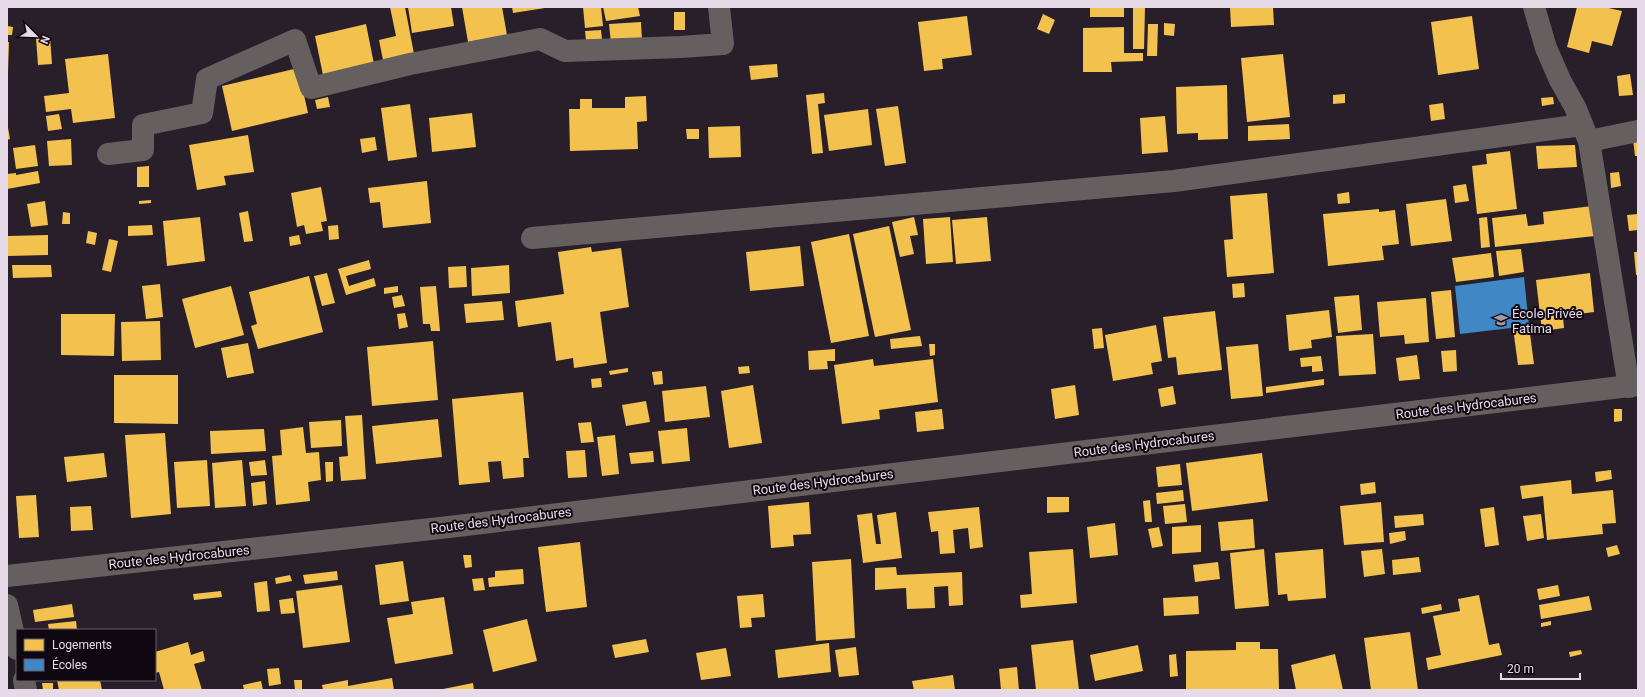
<svg xmlns="http://www.w3.org/2000/svg" width="1645" height="697" viewBox="0 0 1645 697" font-family="Roboto,sans-serif">
<rect width="100%" height="100%" fill="#281f2a"/>
<g fill="#f2c14e">
<path d="M390,7H405L414,54L383,60L379,40L396,36Z"/>
<path d="M408,7H451L454,26L412,33Z"/>
<path d="M462,7H502L507,35L468,42Z"/>
<path d="M512,7H545V8L513,13Z"/>
<path d="M583,7H601L603,26L585,28Z"/>
<path d="M603,7H638L640,16L606,21Z"/>
<rect x="1090" y="7" width="34" height="10"/>
<path d="M1133,7H1145L1144,49H1133Z"/>
<path d="M1230,7H1273L1274,25L1231,27Z"/>
<path d="M1577,7H1604L1622,11L1612,46L1592,41L1589,53L1567,47Z"/>
<rect x="674" y="12" width="11" height="18"/>
<path d="M1043,14L1055,20L1049,34L1037,29Z"/>
<path d="M967,16L972,55L942,59L943,69L924,71L918,22Z"/>
<path d="M1472,16L1479,69L1438,75L1431,22Z"/>
<path d="M641,22L642,41L611,43L609,24Z"/>
<path d="M1164,23L1175,24L1174,36L1164,35Z"/>
<path d="M366,24L374,64L323,75L315,36Z"/>
<path d="M1148,24H1158L1157,56H1147Z"/>
<path d="M7,26L13,27L12,35H7Z"/>
<path d="M1124,27V53H1143V61L1111,62L1112,72H1083V28Z"/>
<path d="M601,30L602,39L586,40L585,31Z"/>
<path d="M50,37L52,64L38,65L36,38Z"/>
<path d="M7,42H9L8,72H7Z"/>
<path d="M108,54L115,118L73,123L71,109L46,112L44,96L69,93L65,59Z"/>
<path d="M1283,54L1290,117L1247,122L1241,58Z"/>
<path d="M777,64L778,77L751,80L749,66Z"/>
<path d="M298,68L308,113L232,131L222,86Z"/>
<path d="M1630,74L1633,95L1619,96L1617,76Z"/>
<path d="M1227,85L1228,139L1198,140V133L1177,134L1176,87Z"/>
<path d="M824,93L825,103L818,104L823,153L812,154L806,95Z"/>
<path d="M1345,94V103L1333,104V95Z"/>
<path d="M646,96L647,121L637,122L638,149L570,151L569,109H580V99H592V108H625V97Z"/>
<path d="M328,97L330,107L317,109L315,100Z"/>
<path d="M1553,97L1554,104L1542,106L1541,98Z"/>
<path d="M1443,103L1445,119L1431,121L1429,105Z"/>
<path d="M410,104L417,157L388,161L381,108Z"/>
<path d="M898,106L906,163L885,166L876,109Z"/>
<path d="M868,109L872,145L829,151L824,115Z"/>
<path d="M472,113L476,147L432,152L429,118Z"/>
<path d="M59,114L62,129L48,131L46,116Z"/>
<path d="M1165,116L1168,152L1142,154L1140,118Z"/>
<path d="M7,122L10,139L7,140Z"/>
<path d="M1289,124L1290,139L1248,141V126Z"/>
<path d="M740,126L741,157L709,158L708,127Z"/>
<path d="M686,129H699V139H687Z"/>
<path d="M248,135L254,172L224,176L226,185L197,190L189,145Z"/>
<path d="M375,137L377,150L362,153L360,139Z"/>
<path d="M71,139L72,165L49,166L47,141Z"/>
<path d="M1633,139H1638V156H1635Z"/>
<path d="M35,145L38,166L16,169L13,148Z"/>
<path d="M1575,145L1577,167L1538,169L1536,146Z"/>
<path d="M1510,151L1517,209L1477,214L1472,166L1487,164L1486,154Z"/>
<path d="M149,166V187H137V167Z"/>
<path d="M38,171L40,183L7,189V174L16,173V175Z"/>
<path d="M1619,172L1621,186L1611,188L1610,173Z"/>
<path d="M427,181L431,223L383,228L380,202L370,203L368,188Z"/>
<path d="M1466,184L1469,201L1455,203L1453,186Z"/>
<path d="M321,187L327,221L321,222L323,231L306,234L304,225L297,227L291,193Z"/>
<path d="M1349,192L1350,203L1338,204L1337,194Z"/>
<path d="M1267,193L1274,273L1227,277L1224,240L1233,239L1230,196Z"/>
<path d="M1446,199L1452,241L1411,246L1406,204Z"/>
<path d="M151,200V203L139,204V201Z"/>
<path d="M45,201L48,225L31,227L27,204Z"/>
<path d="M1592,206L1595,236L1495,247L1492,218L1526,214L1528,226L1544,224L1543,212Z"/>
<path d="M1379,209V212L1395,210L1399,244L1382,246L1384,260L1328,266L1323,214Z"/>
<path d="M248,211L253,241L244,242L239,213Z"/>
<path d="M63,212L70,213V224H62Z"/>
<path d="M1638,214V230L1629,231L1627,215Z"/>
<path d="M200,217L205,261L167,266L163,221Z"/>
<path d="M914,217L918,235L910,236L914,254L900,257L892,222Z"/>
<path d="M950,217L953,262L926,264L923,219Z"/>
<path d="M987,217L991,261L956,264L952,220Z"/>
<path d="M1487,217L1490,247L1481,248L1479,218Z"/>
<path d="M152,225L153,235L128,236V226Z"/>
<path d="M338,225L339,239L329,240L328,226Z"/>
<path d="M889,226L911,330L875,337L853,234Z"/>
<path d="M88,231L97,233L95,245L86,243Z"/>
<path d="M849,234L869,336L831,343L811,242Z"/>
<path d="M48,235V255L8,256V236Z"/>
<path d="M299,235L301,244L290,246L289,237Z"/>
<path d="M109,239L118,241L111,272L102,270Z"/>
<path d="M800,246L804,286L750,291L746,252Z"/>
<path d="M591,247L592,252L621,248L629,307L600,312L607,363L574,368L573,358L556,361L551,322L518,327L515,301L564,294L558,252Z"/>
<path d="M1521,249L1524,272L1499,276L1496,251Z"/>
<path d="M1634,252H1638V275H1636Z"/>
<path d="M1491,253L1494,277L1456,282L1452,258Z"/>
<path d="M369,260L371,269L346,276L349,286L374,278L376,286L346,295L338,269Z"/>
<path d="M12,265H51L52,277L13,278Z"/>
<path d="M509,265L510,293L472,296L471,268Z"/>
<path d="M466,266L467,287L449,288L448,267Z"/>
<path d="M327,273L335,303L322,306L314,276Z"/>
<path d="M1590,273L1594,312L1563,316L1564,328L1542,331L1536,280Z"/>
<path d="M309,276L323,332L258,349L251,326L257,324L249,292Z"/>
<path d="M1244,283L1245,297L1233,298L1232,284Z"/>
<path d="M160,284L163,317L146,319L142,286Z"/>
<path d="M231,286L244,335L195,348L182,299Z"/>
<path d="M398,286V292L384,294V288Z"/>
<path d="M436,286L440,331H431L430,324H423L420,287Z"/>
<path d="M1451,290L1455,337L1436,339L1431,292Z"/>
<path d="M402,295L405,306L394,308L392,297Z"/>
<path d="M1359,295L1362,330L1338,333L1334,297Z"/>
<path d="M1426,298L1429,342L1405,344L1404,335L1380,337L1377,302Z"/>
<path d="M502,301L504,320L466,323L464,304Z"/>
<path d="M1329,310L1332,337L1311,340L1312,348L1289,351L1286,315Z"/>
<path d="M1215,311L1222,370L1178,375L1176,357L1168,358L1163,317Z"/>
<path d="M405,313L408,327L399,329L397,314Z"/>
<path d="M61,314H115L114,356L61,355Z"/>
<path d="M160,321L161,360L122,361L121,322Z"/>
<path d="M1156,325L1162,361L1151,363L1153,374L1113,381L1105,335Z"/>
<path d="M1529,326L1534,364L1518,365L1513,328Z"/>
<path d="M1102,328L1104,348L1094,349L1092,329Z"/>
<path d="M1373,334L1376,374L1339,376L1336,336Z"/>
<path d="M920,336L922,346L891,349L890,339Z"/>
<path d="M433,341L438,400L372,406L367,347Z"/>
<path d="M248,343L254,373L227,378L221,348Z"/>
<path d="M929,344H935V355L930,356Z"/>
<path d="M1258,344L1263,396L1231,399L1226,347Z"/>
<path d="M835,349V361H827L828,369L809,370L808,351Z"/>
<path d="M1456,350L1457,371L1443,372L1441,351Z"/>
<path d="M1417,355L1420,379L1399,381L1396,358Z"/>
<path d="M1321,356L1323,371L1312,372V366L1301,367L1300,358Z"/>
<path d="M873,359L874,366L933,359L938,402L879,410L880,419L842,424L834,365Z"/>
<path d="M749,366L750,373L739,374L738,367Z"/>
<path d="M628,368V372L610,375L609,371Z"/>
<path d="M662,371L663,384L654,385L652,372Z"/>
<path d="M114,375H178V424L114,423Z"/>
<path d="M601,378L602,387L592,388L591,379Z"/>
<path d="M1324,379V385L1266,393V387Z"/>
<path d="M753,385L762,443L729,448L721,391Z"/>
<path d="M1075,385L1079,415L1055,419L1051,389Z"/>
<path d="M706,386L710,417L665,422L662,391Z"/>
<path d="M1173,386L1176,404L1161,407L1158,389Z"/>
<path d="M523,392L529,458H523L524,477L503,479L501,461L488,462L490,482L459,485L452,399Z"/>
<path d="M646,401L650,422L626,426L622,405Z"/>
<path d="M942,409L944,429L917,432L915,412Z"/>
<path d="M1614,409H1622V421L1614,422Z"/>
<path d="M362,415L366,479L341,481L339,457L348,456L345,416Z"/>
<path d="M438,419L442,457L376,464L372,426Z"/>
<path d="M341,420L342,446L311,448L309,422Z"/>
<path d="M591,422L594,442L581,443L578,423Z"/>
<path d="M303,427L306,453L319,452L321,480L308,482L310,501L276,505L272,456L282,455L280,430Z"/>
<path d="M687,428L690,461L662,464L658,431Z"/>
<path d="M264,429L266,451L211,454L210,431Z"/>
<path d="M165,433L171,514L131,518L125,435Z"/>
<path d="M615,435L619,474L602,476L597,437Z"/>
<path d="M585,450L587,477L568,478L566,451Z"/>
<path d="M653,451L654,462L631,464L629,453Z"/>
<path d="M104,453L107,477L67,482L64,457Z"/>
<path d="M1262,453L1268,501L1192,511L1186,463Z"/>
<path d="M207,460L210,506L177,508L174,462Z"/>
<path d="M242,460L246,506L215,508L212,463Z"/>
<path d="M265,460L267,475L251,476L249,462Z"/>
<path d="M325,462H333V481L326,482Z"/>
<path d="M1180,464L1182,485L1158,487L1156,467Z"/>
<path d="M1611,470L1612,479L1596,482L1595,472Z"/>
<path d="M1571,480L1572,494L1613,490L1616,523L1602,524L1603,534L1547,540L1543,496L1522,499L1520,486Z"/>
<path d="M265,481L267,504L253,506L251,483Z"/>
<path d="M1375,482L1376,493L1361,495L1360,484Z"/>
<path d="M1183,490L1184,501L1157,504L1156,493Z"/>
<path d="M36,495L39,537L19,538L16,496Z"/>
<path d="M1047,497H1069V512L1047,513Z"/>
<path d="M1150,500L1152,522H1145L1143,501Z"/>
<path d="M809,502L811,534L793,535L794,546L771,548L768,506Z"/>
<path d="M1381,502L1384,542L1344,545L1340,506Z"/>
<path d="M1185,504L1187,522L1165,524L1163,506Z"/>
<path d="M91,506L93,530L71,531L70,507Z"/>
<path d="M979,507L983,547L970,549L968,528L953,530L955,553L940,554L938,531L931,532L928,512Z"/>
<path d="M1494,507L1499,545L1485,547L1480,509Z"/>
<path d="M896,512L902,558L863,563L857,515L872,513L876,544H881L877,515Z"/>
<path d="M1423,514L1424,525L1395,528L1394,516Z"/>
<path d="M1541,514L1544,538L1527,541L1523,516Z"/>
<path d="M1253,519L1255,548L1221,551L1218,522Z"/>
<path d="M1115,523L1118,555L1090,558L1087,527Z"/>
<path d="M1201,525V552L1172,554V527Z"/>
<path d="M1159,527L1163,546L1152,548L1148,529Z"/>
<path d="M1405,531L1406,540L1390,544L1389,533Z"/>
<path d="M580,542L587,607L546,612L538,547Z"/>
<path d="M1617,545L1620,554L1608,557L1606,548Z"/>
<path d="M1073,549L1077,603L1021,608L1020,595L1032,594L1029,552Z"/>
<path d="M1264,549L1269,606L1235,609L1230,553Z"/>
<path d="M1323,549L1326,598L1288,601L1287,594L1278,595L1275,553Z"/>
<path d="M1382,549L1385,574L1364,577L1361,551Z"/>
<path d="M463,555H471L472,567L465,568Z"/>
<path d="M1419,557L1421,572L1393,575L1392,560Z"/>
<path d="M851,559L855,638L816,641L812,562Z"/>
<path d="M403,561L409,601L380,605L375,565Z"/>
<path d="M1218,562L1220,579L1195,582L1193,565Z"/>
<path d="M896,567L897,575L962,572L963,605L949,606L948,586L934,587L935,608L907,609L906,588L875,590V568Z"/>
<path d="M523,569L524,584L489,587L488,578L495,577V571Z"/>
<path d="M337,571L338,580L305,584L303,575Z"/>
<path d="M290,575L292,581L276,584L275,578Z"/>
<path d="M483,578L485,590L474,591L472,579Z"/>
<path d="M267,581L270,611L257,612L254,583Z"/>
<path d="M342,585L350,642L303,648L296,591Z"/>
<path d="M1558,585L1560,596L1539,600L1537,589Z"/>
<path d="M221,591L222,597L194,600L193,594Z"/>
<path d="M763,594L765,617L751,618L752,627L740,628L737,596Z"/>
<path d="M1479,595L1489,645L1499,643L1502,655L1428,670L1426,658L1441,655L1433,616L1460,611L1458,599Z"/>
<path d="M1198,596L1199,614L1164,616L1163,598Z"/>
<path d="M1589,596L1592,610L1541,619L1539,605Z"/>
<path d="M444,597L453,654L395,664L387,618L413,614L411,602Z"/>
<path d="M293,598L295,613L281,614L279,600Z"/>
<path d="M72,604L74,617L35,622L33,610Z"/>
<path d="M1441,604L1442,610L1422,614L1421,608Z"/>
<path d="M527,619L537,661L493,672L483,630Z"/>
<path d="M76,621L77,630H49L48,624Z"/>
<path d="M1551,621V625L1541,627V623Z"/>
<path d="M1410,632L1418,690H1371L1364,638Z"/>
<path d="M646,639L649,652L615,658L612,645Z"/>
<path d="M1073,640L1079,690H1036L1031,645Z"/>
<path d="M188,642L191,655L203,651L205,661L194,664L202,690H164L159,672L155,673V652Z"/>
<path d="M1236,642H1260V649H1278L1279,690H1186V651L1236,650Z"/>
<path d="M829,643L831,672L778,678L775,650Z"/>
<path d="M1138,645L1143,671L1095,681L1090,655Z"/>
<path d="M856,647L859,675L839,677L835,650Z"/>
<path d="M726,648L731,676L701,680L696,653Z"/>
<path d="M1581,650L1582,654L1570,657L1569,652Z"/>
<path d="M1176,654L1178,676L1170,677L1169,655Z"/>
<path d="M1335,654L1343,690H1296L1291,665Z"/>
<path d="M1017,667L1019,690H1001L999,669Z"/>
<path d="M279,668L281,684L269,686L267,669Z"/>
<path d="M953,675L955,690H914L912,681Z"/>
<path d="M392,678L394,690H323L322,685L348,680V686Z"/>
<path d="M57,680H100L102,690H59Z"/>
<path d="M294,680H302V690H295Z"/>
<path d="M261,681L263,690H244L243,685Z"/>
<path d="M42,683H53V690H43Z"/>
<path d="M473,683L474,690H443V689Z"/>
</g>
<path fill="#3f88c5" d="M1524,277L1529,326L1460,334L1455,286Z"/>
<g fill="none" stroke-linecap="round" stroke-linejoin="round">
<g stroke="#65605f" stroke-width="22">
<path d="M1534,7L1546,48L1560,80L1575,107L1589,141L1629,387"/>
<path d="M1589,141L1638,131"/>
<path d="M108,154L143,150V125L202,113L207,79L295,40L311,88L410,64L540,39L565,51L681,47L723,44L719,7"/>
<path d="M532,238L1174,181L1582,125"/>
<path d="M7,576L449,527L1638,385"/>
<path d="M7,605L17,649"/>
<path d="M24,680L26,690"/>
</g>
</g>
<defs>
<g id="school-bare" transform="scale(1.08)"><path d="M0-5L7-2L0 1L-7-2ZM-4 1L0 2.5L4 1V4Q0 6-4 4Z" fill="#a499a6" stroke="#100811" stroke-width="2.5" paint-order="stroke"/></g>
</defs>
<g fill-rule="evenodd">
<use href="#school-bare" x="1501" y="320"/>
</g>
<g text-anchor="middle" dominant-baseline="central" stroke-width="4" stroke-linejoin="round" paint-order="stroke">
<g font-size="13" fill="#e6dae9" stroke="#100811" text-anchor="start">
<text x="1512" y="313">École Privée<tspan x="1512" dy="15">Fatima</tspan></text>
</g>
<g font-size="13" fill="#e6dae9" stroke="#100811">
<text transform="translate(1466 406) rotate(-7)">Route des Hydrocabures</text>
<text transform="translate(1144 444) rotate(-7)">Route des Hydrocabures</text>
<text transform="translate(823 482) rotate(-7)">Route des Hydrocabures</text>
<text transform="translate(501 520) rotate(-7)">Route des Hydrocabures</text>
<text transform="translate(179 557) rotate(-6)">Route des Hydrocabures</text>
</g>
</g>
<rect width="1645" height="697" fill="none" stroke="#e6dae9" stroke-width="16"/>
<rect x="16" y="629" width="140" height="52" fill="#100811" stroke="#665c67"/>
<rect x="24" y="639" width="20" height="12" fill="#f2c14e" stroke="#665c67"/>
<text x="52" y="649" font-size="12" fill="#e6dae9">Logements</text>
<rect x="24" y="659" width="20" height="12" fill="#3f88c5" stroke="#665c67"/>
<text x="52" y="669" font-size="12" fill="#e6dae9">Écoles</text>
<g transform="translate(36 36) rotate(113)" stroke="#100811" stroke-width="3" paint-order="stroke">
<path d="M0-3L7 15L0 10L-7 15Z" fill="#e6dae9"/>
<text y="-6" font-size="11" font-weight="bold" text-anchor="middle" fill="#e6dae9">N</text>
</g>
<path d="M1501 673v6h79v-6" fill="none" stroke="#e6dae9" stroke-width="2"/>
<text x="1507" y="673" font-size="12" fill="#e6dae9" stroke="#100811" stroke-width="3" paint-order="stroke">20 m</text>
</svg>
